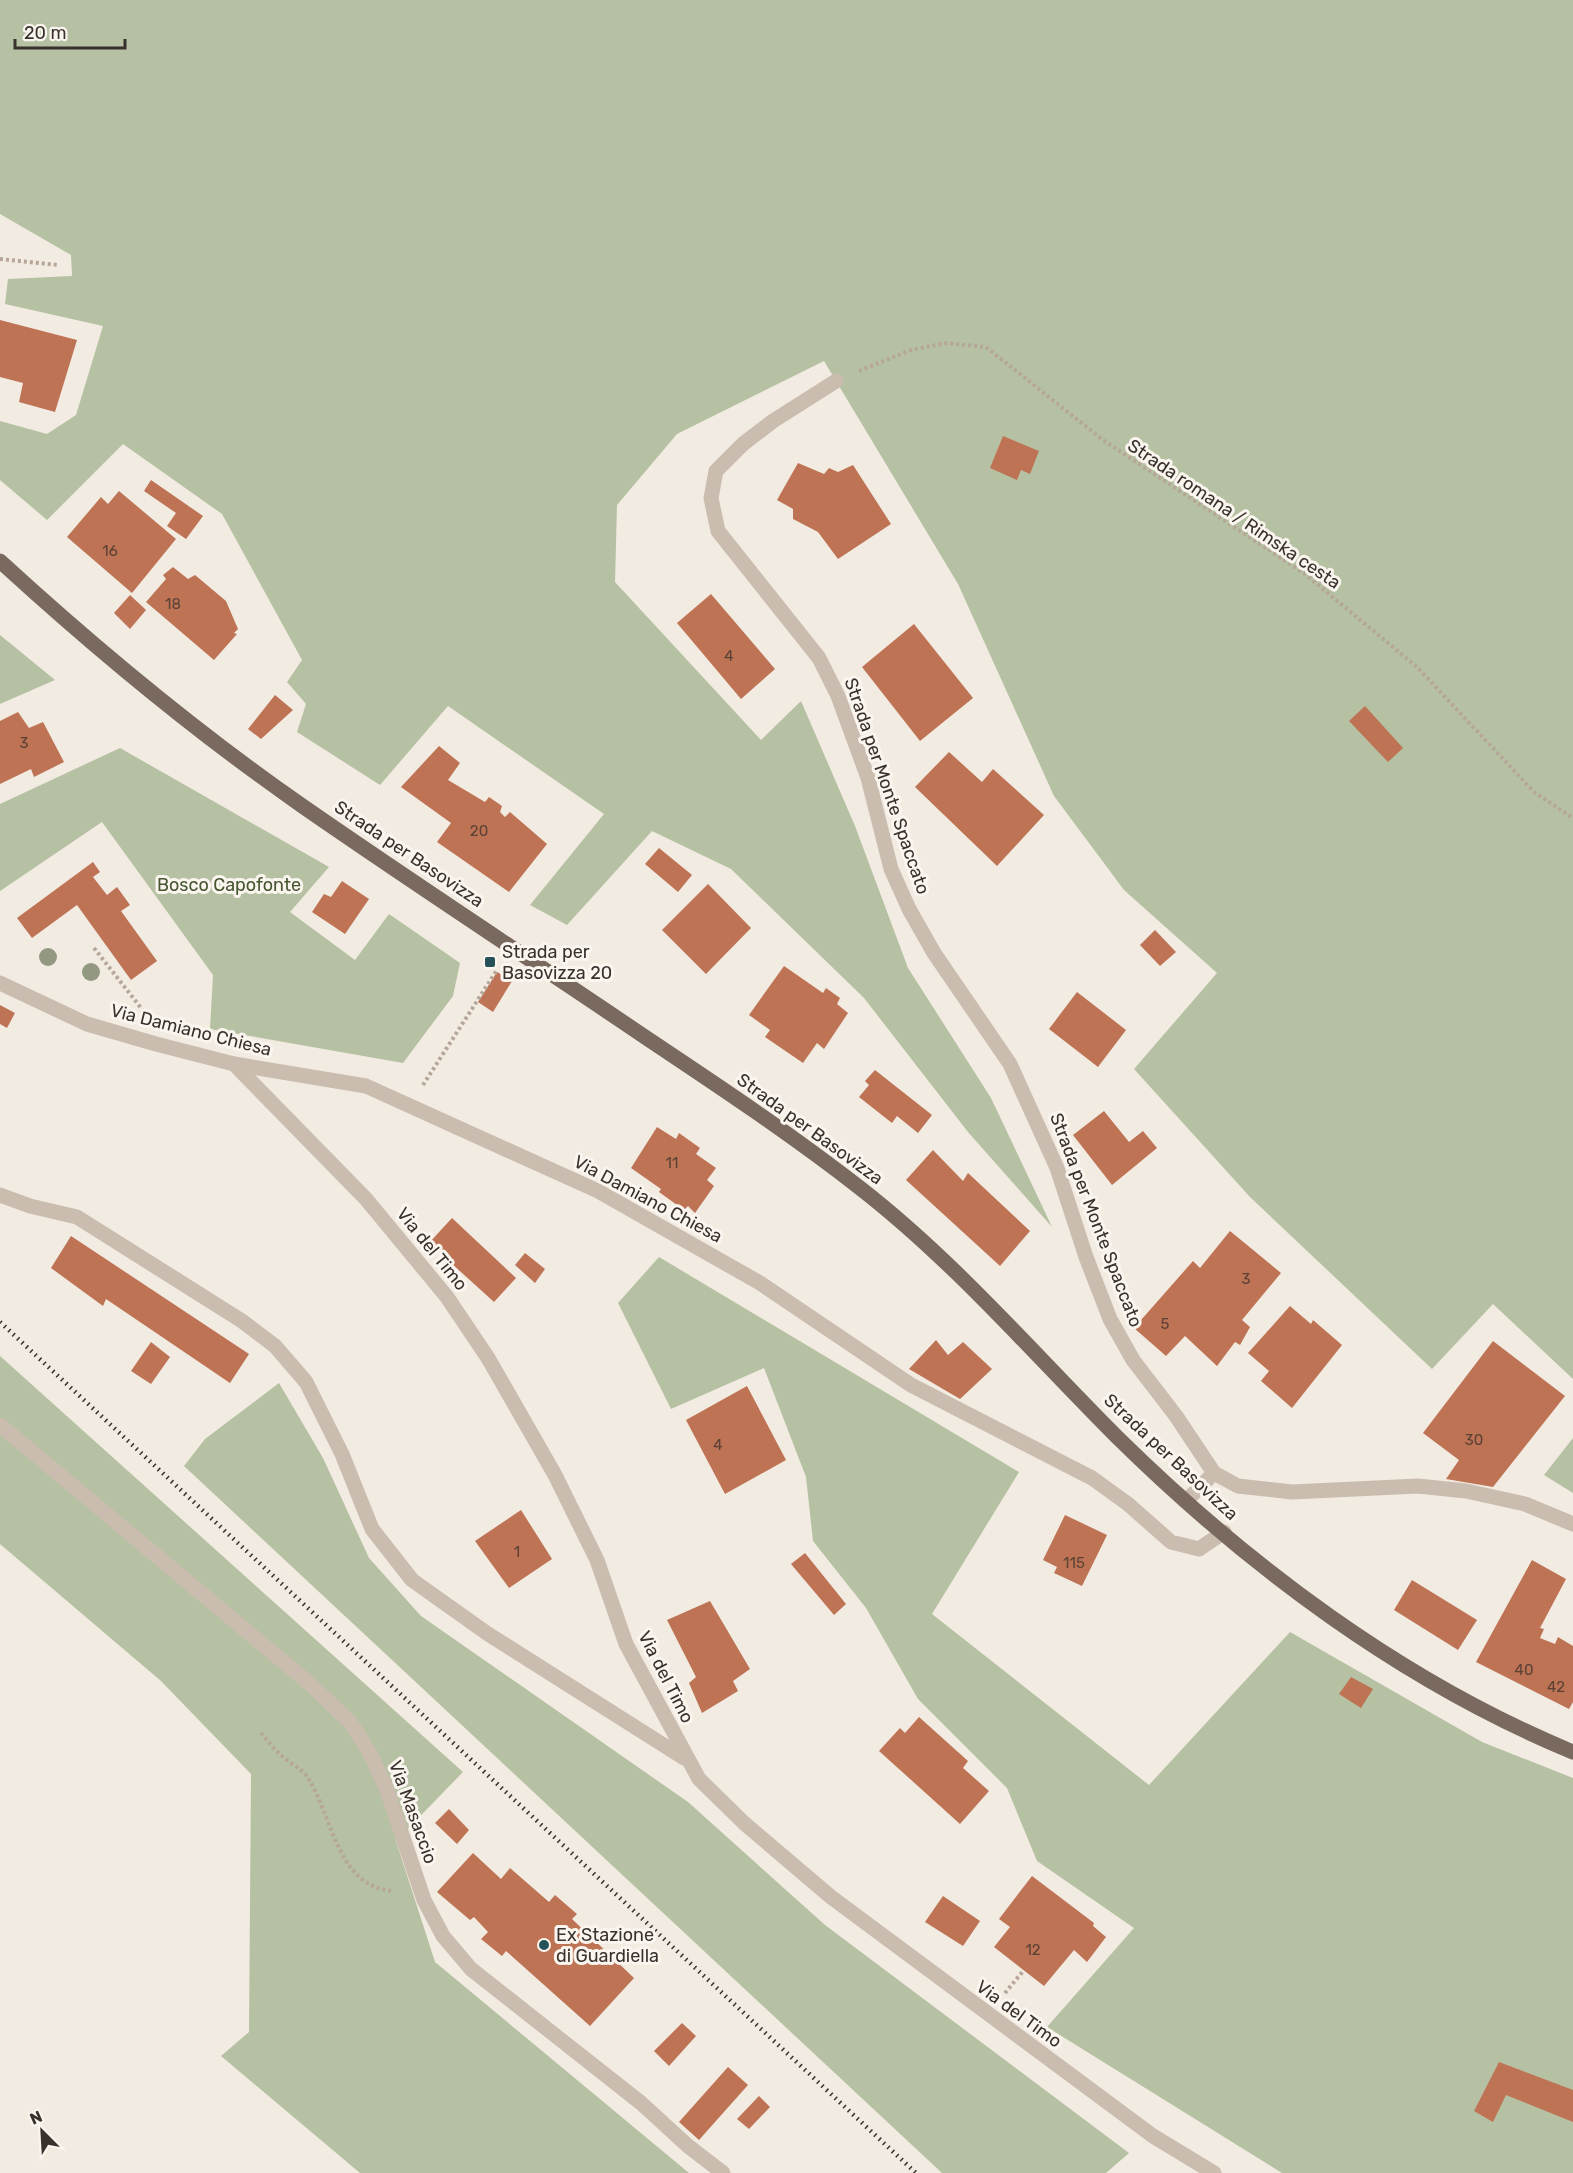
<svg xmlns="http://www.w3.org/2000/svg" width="1573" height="2173" viewBox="0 0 1573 2173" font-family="Rubik,sans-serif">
<rect width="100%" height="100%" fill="#f2ebe2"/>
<g fill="#b5c1a2">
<path d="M0,0H1573V1379L1493,1304L1432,1369L1250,1197L1134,1069L1217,973L1124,890L1054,796L958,584L824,361L677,434L617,505L615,582L761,740L801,701L855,826L908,968L991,1098L1052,1227L968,1132L864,998L731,869L652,831L567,925L530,905L604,814L448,706L380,785L297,732L306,704L287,682L302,660L222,514L123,444L47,520L0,480V421L47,434L76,415L103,326L5,304L8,279L72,276L71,255L0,214Z"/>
<path d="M0,635L55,680L0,704Z"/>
<path d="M120,748L329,867L290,912L355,960L389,914L460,963L453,996L403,1063L210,1029L213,975L102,822L0,891V804Z"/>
<path d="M659,1257L1019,1472L932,1614L1149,1785L1290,1632L1482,1742L1573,1778V2173H1282L1047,2027L1134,1928L1037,1861L1007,1788L918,1699L866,1608L813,1541L806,1477L764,1368L671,1409L618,1303Z"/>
<path d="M0,1356L463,1772L396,1841L435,1962L689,2173H360L221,2056L249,2032L251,1774L161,1681L0,1544Z"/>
<path d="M279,1383L323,1458L369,1558L421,1616L688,1802L825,1925L1129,2153L1106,2173H942L184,1466L205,1439Z"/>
<path d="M1573,1438V1493L1544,1475Z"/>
</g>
<g fill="#be7354">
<path d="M0,320L77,340L55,412L19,402L23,383L0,377Z"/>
<path d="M1003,436L1039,451L1030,474L1021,470L1017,480L990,468Z"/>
<path d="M798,463L824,474L829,468L838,472L853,465L891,524L838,559L818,532L793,519V509L777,500Z"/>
<path d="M151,480L203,516L186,539L167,526L176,513L144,491Z"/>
<path d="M119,491L176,539L132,593L67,537L101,497L108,504Z"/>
<path d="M173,567L188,579L195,575L226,601L238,629L234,633L237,634L214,660L146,602L166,579L163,575Z"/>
<path d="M711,594L775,669L741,699L677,623Z"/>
<path d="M130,595L146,610L130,629L114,613Z"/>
<path d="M914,624L973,698L920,741L862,667Z"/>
<path d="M275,695L293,710L261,739L248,729Z"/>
<path d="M1365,706L1403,748L1388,762L1349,721Z"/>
<path d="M18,712L29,728L43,722L64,762L34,777L31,769L0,784V721Z"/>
<path d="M439,746L460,763L448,780L485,802L489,797L502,806L500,812L505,817L510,812L547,844L509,892L437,842L451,823L401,787Z"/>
<path d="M949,752L982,782L993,769L1044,815L997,866L915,787Z"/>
<path d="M659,848L692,875L678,892L645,864Z"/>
<path d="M93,862L100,872L93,877L107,895L117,887L130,905L121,911L157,961L131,980L77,905L32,938L17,918Z"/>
<path d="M342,881L369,899L345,934L312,912L324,894L331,897Z"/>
<path d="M708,884L751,928L706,974L662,930Z"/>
<path d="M1155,930L1176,952L1160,966L1140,945Z"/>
<path d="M784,966L823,993L826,988L840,998L837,1004L848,1013L824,1049L817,1043L803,1063L765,1037L770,1030L749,1015Z"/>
<path d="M497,972L512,981L493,1012L478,1002Z"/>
<path d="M1077,992L1126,1030L1098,1067L1049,1029Z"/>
<path d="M0,1005L15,1013L7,1028L0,1024Z"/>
<path d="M875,1070L932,1115L918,1133L897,1116L892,1123L859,1097L869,1085L865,1081Z"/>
<path d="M1104,1111L1129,1142L1143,1131L1157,1148L1112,1185L1073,1135Z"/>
<path d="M657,1127L676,1139L679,1133L700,1148L696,1154L716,1168L707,1180L714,1186L695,1213L688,1206L684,1210L659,1192L661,1189L631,1168Z"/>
<path d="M933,1150L963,1181L968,1173L1030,1231L1000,1266L906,1180Z"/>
<path d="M452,1218L516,1278L494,1302L429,1243Z"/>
<path d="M1230,1231L1281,1273L1242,1320L1250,1327L1240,1345L1235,1342L1217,1366L1185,1336L1166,1356L1134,1328L1193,1261L1200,1268Z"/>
<path d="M71,1236L249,1354L230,1383L106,1299L103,1306L51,1268Z"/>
<path d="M525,1253L545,1269L535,1283L515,1265Z"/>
<path d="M1290,1306L1311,1324L1313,1320L1342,1345L1292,1408L1261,1381L1269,1371L1248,1353Z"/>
<path d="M936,1340L948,1355L963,1342L992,1369L960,1399L909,1369Z"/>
<path d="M1493,1341L1565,1396L1493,1487L1446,1479L1459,1460L1423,1433Z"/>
<path d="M151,1342L170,1357L151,1384L131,1371Z"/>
<path d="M747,1386L786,1460L725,1494L686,1420Z"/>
<path d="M521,1510L552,1559L509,1588L475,1541Z"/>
<path d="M1065,1515L1107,1535L1082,1586L1054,1573L1057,1567L1043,1560Z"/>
<path d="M805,1553L846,1604L834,1615L791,1564Z"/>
<path d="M1532,1560L1566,1579L1540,1628L1544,1629L1540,1638L1555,1644L1558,1637L1573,1646V1702L1569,1709L1476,1662Z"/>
<path d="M1412,1580L1477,1620L1458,1650L1394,1610Z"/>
<path d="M710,1601L750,1669L733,1681L738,1691L702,1713L689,1683L696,1677L667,1620Z"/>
<path d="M1351,1677L1373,1689L1361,1708L1339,1694Z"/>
<path d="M919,1717L968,1761L963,1768L989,1791L960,1824L879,1751L900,1728L905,1733Z"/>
<path d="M449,1809L469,1830L457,1844L435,1823Z"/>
<path d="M473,1853L501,1879L510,1868L549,1902L555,1895L577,1914L572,1919L634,1978L590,2026L506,1951L502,1956L481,1939L488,1932L474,1917L470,1920L437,1892Z"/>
<path d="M1032,1876L1094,1923L1093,1926L1106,1937L1087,1962L1074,1950L1044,1986L994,1947L1010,1927L999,1919Z"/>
<path d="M943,1896L980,1921L963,1946L925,1922Z"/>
<path d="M682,2023L696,2036L669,2066L654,2051Z"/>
<path d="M1499,2062L1573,2090V2122L1506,2095L1493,2122L1474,2111Z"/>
<path d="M728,2067L748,2085L699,2140L679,2122Z"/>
<path d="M759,2096L770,2107L749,2129L737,2119Z"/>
</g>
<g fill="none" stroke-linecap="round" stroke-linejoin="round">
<g stroke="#b6a698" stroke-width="4" stroke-dasharray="3 3" stroke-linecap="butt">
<path d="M0,259L58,265"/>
<path d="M859,371L911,350L946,343L986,347L1103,440L1305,574L1418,668L1534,792L1573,818"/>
<path d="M94,948L145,1013"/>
<path d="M423,1085L497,970"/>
<path d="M261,1733C267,1740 273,1748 280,1754C288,1763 302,1768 308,1778C333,1817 337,1887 393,1891"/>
<path d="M1005,1993L1024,1970"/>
</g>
<g stroke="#cabcae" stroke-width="15">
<path d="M836,381L773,421L743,444L716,471L711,498L718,531L819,658L838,696L868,778L891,869L909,909L934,953L1010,1064L1057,1168L1086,1257L1110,1319L1133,1360L1176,1416L1214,1473L1186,1501"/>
<path d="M0,983L87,1024L156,1044L234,1064L366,1086L598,1191L760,1283L911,1385L1092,1478L1128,1504L1171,1542L1199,1549L1224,1532"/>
<path d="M234,1064L366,1199L447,1297L488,1358L555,1475L597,1560L626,1644L699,1779L744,1823L831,1897L1153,2136L1214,2173"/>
<path d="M0,1195L30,1206L77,1217L242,1321L275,1346L306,1382L342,1454L372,1529L412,1580L488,1634L684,1758"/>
<path d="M0,1425L310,1684L350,1722L370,1753L387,1790L424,1900L443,1936L471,1969L641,2103L688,2146L723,2173"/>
<path d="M1214,1473L1238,1486L1292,1492L1418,1486L1466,1491L1525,1504L1573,1524"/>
</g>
<path stroke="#7a695e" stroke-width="15" d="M0,561C96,649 195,731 301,805C416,885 533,961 648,1039C720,1087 792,1135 860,1188C954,1261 1033,1353 1117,1437C1248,1566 1403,1682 1573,1752"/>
<path stroke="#39312c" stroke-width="4.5" stroke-dasharray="1.5 4.5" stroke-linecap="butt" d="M0,1322L916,2173"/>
</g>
<g fill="#939981">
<circle cx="48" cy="957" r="9"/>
<circle cx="91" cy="972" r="9"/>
</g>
<g fill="#245258" stroke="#faf5ee" stroke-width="2">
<rect x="484" y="956" width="12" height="12" rx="3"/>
<circle cx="544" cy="1945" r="6"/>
</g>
<g text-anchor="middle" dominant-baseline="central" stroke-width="6" stroke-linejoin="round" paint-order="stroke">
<g font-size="15" fill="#5a4236">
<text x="110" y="551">16</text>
<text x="173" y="604">18</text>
<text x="729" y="656">4</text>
<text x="24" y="743">3</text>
<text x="479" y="831">20</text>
<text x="672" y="1163">11</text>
<text x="1246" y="1279">3</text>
<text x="1165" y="1324">5</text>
<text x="1474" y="1440">30</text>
<text x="718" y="1445">4</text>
<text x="517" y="1552">1</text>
<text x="1074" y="1563">115</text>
<text x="1524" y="1670">40</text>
<text x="1556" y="1687">42</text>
<text x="1033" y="1950">12</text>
</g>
<g font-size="18" fill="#39312c" stroke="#faf5ee">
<text transform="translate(1234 514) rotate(34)">Strada romana / Rimska cesta</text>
<text transform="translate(887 786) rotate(71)">Strada per Monte Spaccato</text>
<text transform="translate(409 854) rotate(34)">Strada per Basovizza</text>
<text transform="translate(191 1030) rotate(14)">Via Damiano Chiesa</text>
<text transform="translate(810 1129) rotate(36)">Strada per Basovizza</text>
<text transform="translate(648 1199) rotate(28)">Via Damiano Chiesa</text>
<text transform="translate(1096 1220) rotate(69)">Strada per Monte Spaccato</text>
<text transform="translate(432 1249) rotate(51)">Via del Timo</text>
<text transform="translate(1171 1457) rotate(43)">Strada per Basovizza</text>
<text transform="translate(666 1677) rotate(63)">Via del Timo</text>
<text transform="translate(413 1812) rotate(70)">Via Masaccio</text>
<text transform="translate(1019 2014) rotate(36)">Via del Timo</text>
</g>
<g font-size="18" fill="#465631" stroke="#faf5ee">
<text x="229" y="885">Bosco Capofonte</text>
</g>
<g font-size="18" fill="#39312c" stroke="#faf5ee" text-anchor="start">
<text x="502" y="952">Strada per<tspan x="502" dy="21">Basovizza 20</tspan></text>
<text x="556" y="1935">Ex Stazione<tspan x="556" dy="21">di Guardiella</tspan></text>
</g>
</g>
<g transform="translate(42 2131) rotate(336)" stroke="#faf5ee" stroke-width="4.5" paint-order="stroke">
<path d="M0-4.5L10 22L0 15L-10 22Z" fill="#39312c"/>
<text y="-9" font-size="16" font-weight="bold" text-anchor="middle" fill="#39312c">N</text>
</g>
<path d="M15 39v9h110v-9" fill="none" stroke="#39312c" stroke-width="3"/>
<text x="24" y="39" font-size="18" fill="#39312c" stroke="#faf5ee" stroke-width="4.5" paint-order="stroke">20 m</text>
</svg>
